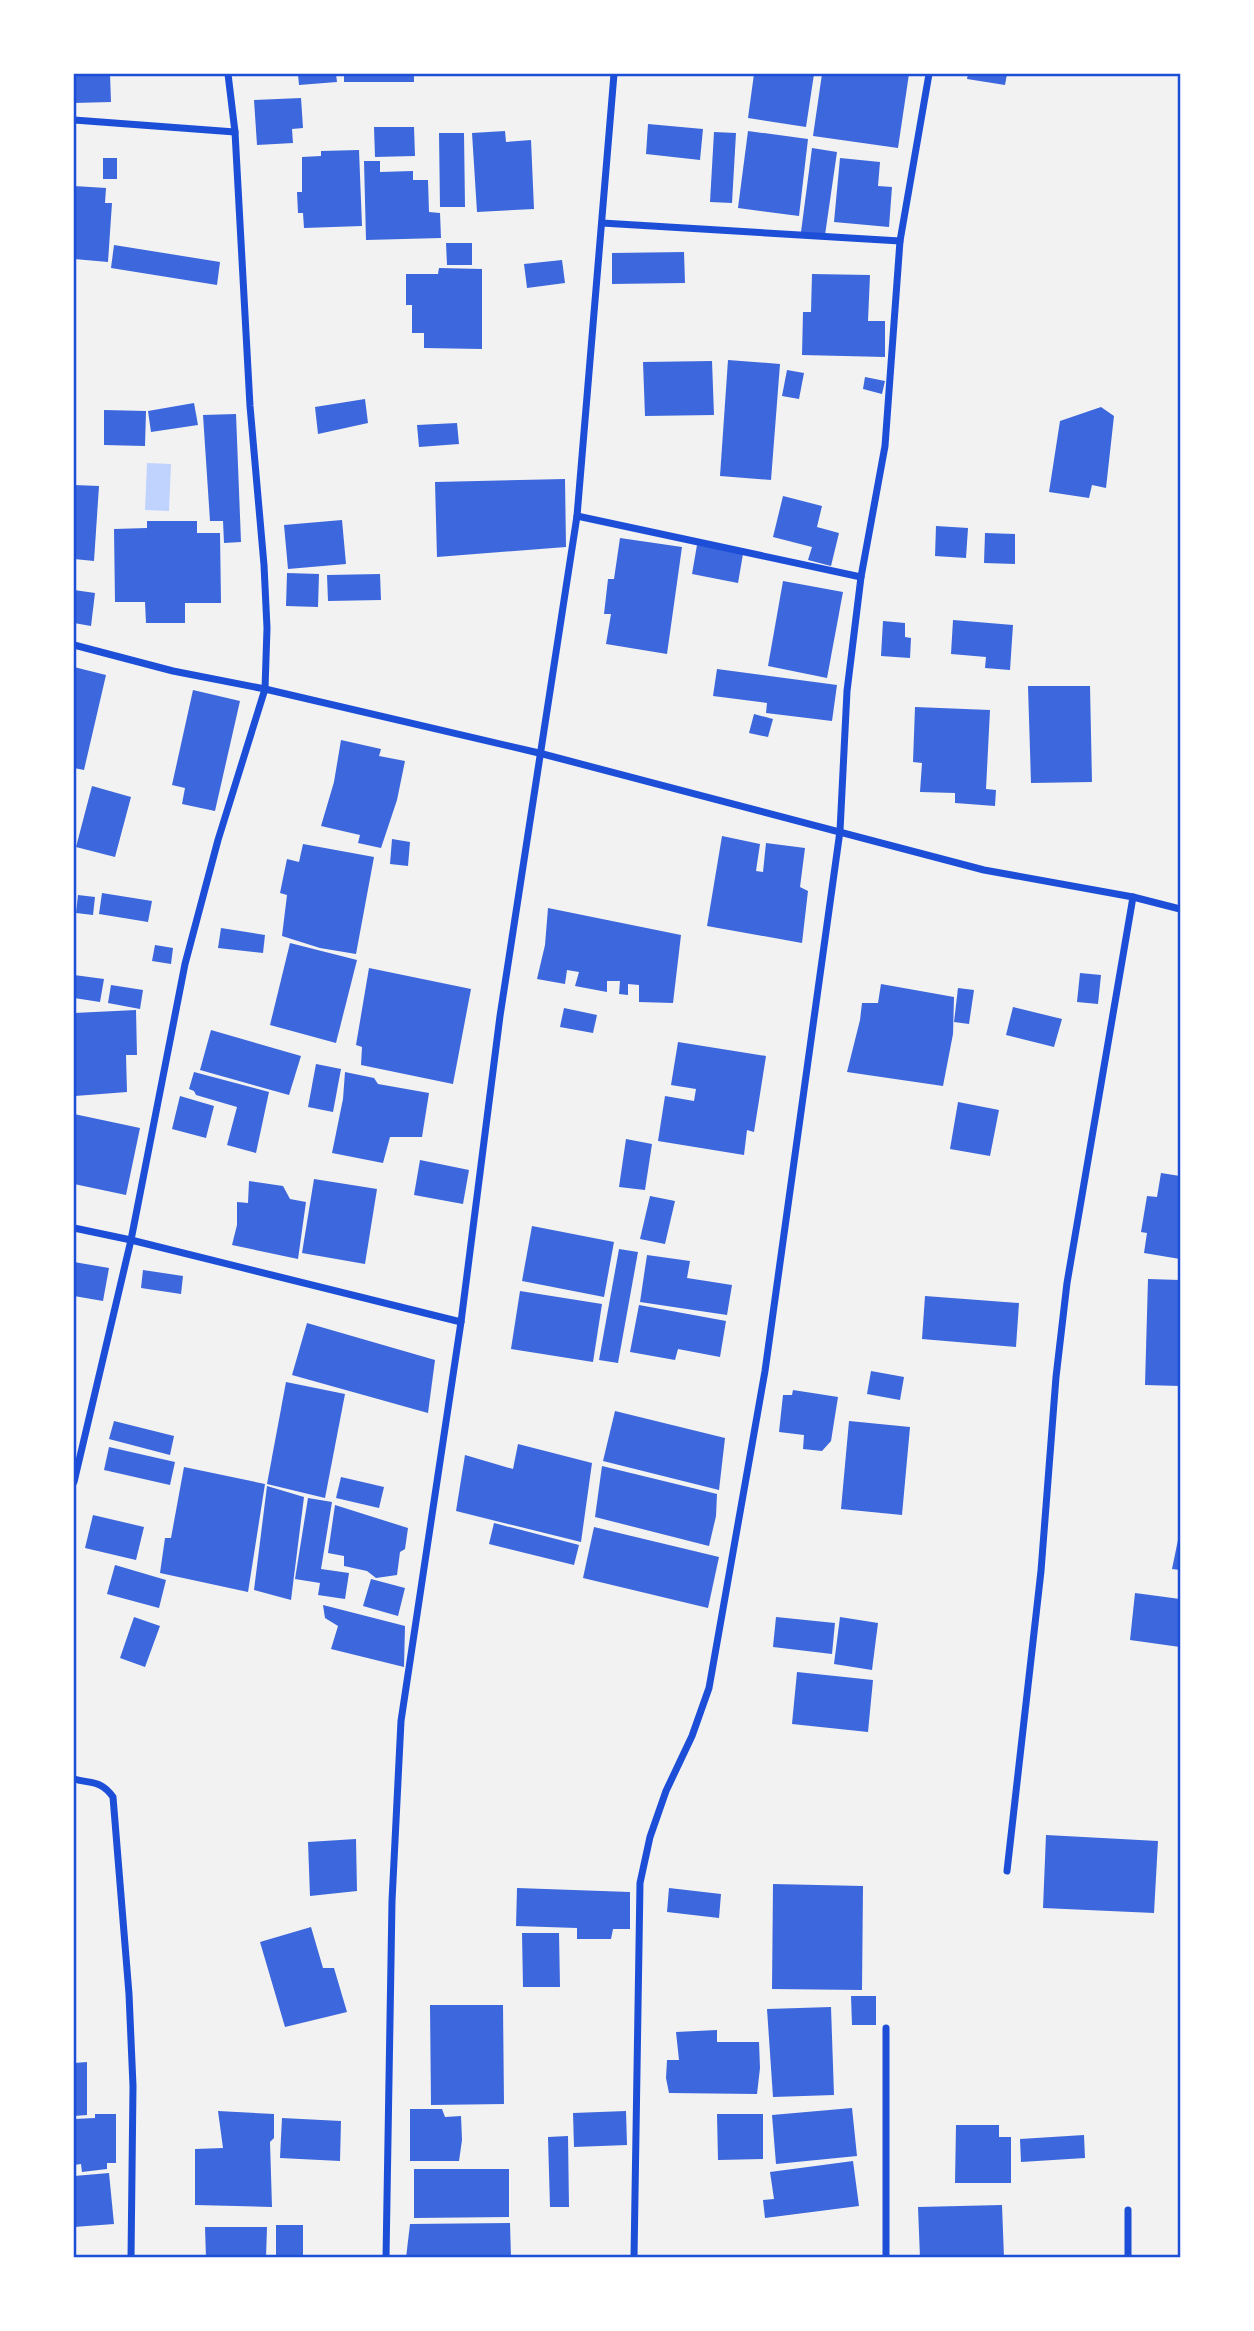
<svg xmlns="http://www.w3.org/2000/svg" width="1254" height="2331" viewBox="0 0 1254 2331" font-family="Arial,sans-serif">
<rect width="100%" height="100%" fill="#f2f2f2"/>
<path fill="#bfd3fe" d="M147,463L171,464L169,511L145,510Z"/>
<g fill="#3d67dc">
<path d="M74,74H110L111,102L74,103Z"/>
<path d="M298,74H336L337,82L299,85Z"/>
<rect x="344" y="74" width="70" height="8"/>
<path d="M754,74H814L806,127L748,118Z"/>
<path d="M822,74H909L898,148L813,136Z"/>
<path d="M968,74H1007L1005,85L967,79Z"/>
<path d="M301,98L303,128L292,129L293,143L257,145L254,100Z"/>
<path d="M648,124L703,129L700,160L646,154Z"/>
<path d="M374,127H414L415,156L375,157Z"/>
<path d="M505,131L506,142L531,140L534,209L477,212L472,133Z"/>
<path d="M748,131L808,139L799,216L738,208Z"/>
<path d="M714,132L736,133L732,203L710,202Z"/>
<path d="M439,133H464L465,207H440Z"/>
<path d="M812,148L837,152L825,235L801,232Z"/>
<path d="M359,150L362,226L304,228L303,213H298L297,192H302V157L321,156V151Z"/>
<rect x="103" y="158" width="14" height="21"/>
<path d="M840,158L880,162L878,186L892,187L889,227L834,222Z"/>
<path d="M364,161H380V172L413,171V180H428L429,212L440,213L441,238L366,240Z"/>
<path d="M74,186L106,188L105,203H112L108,262L74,259Z"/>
<path d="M446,243H472V265H447Z"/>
<path d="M114,245L220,262L217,285L111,268Z"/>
<path d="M684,252L685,283L612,284V253Z"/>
<path d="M562,260L565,283L527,288L524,264Z"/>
<path d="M439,268L482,269V349L424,348V333H412V305H406V274H438Z"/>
<path d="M812,274L870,275L868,321H885V357L802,355L803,312H811Z"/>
<path d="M728,360L780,364L771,480L720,476Z"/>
<path d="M712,361L714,415L645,416L643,362Z"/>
<path d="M787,370L804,373L799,399L782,396Z"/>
<path d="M865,377L885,381L882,394L863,389Z"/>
<path d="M365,399L368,423L318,434L315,407Z"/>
<path d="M194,403L198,425L151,432L148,411Z"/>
<path d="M1101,407L1114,416L1106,488L1092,485L1089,498L1049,492L1060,421Z"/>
<path d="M104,410L146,411L145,446L104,445Z"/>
<path d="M236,414L241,542L224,543L223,521H210L203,415Z"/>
<path d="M457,423L459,444L419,447L417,425Z"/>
<path d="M565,479L566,547L437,557L435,482Z"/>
<path d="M74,485L99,486L94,561L74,559Z"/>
<path d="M783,496L822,506L817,527L839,533L831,566L808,560L812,547L773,537Z"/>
<path d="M342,520L346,564L288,569L284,525Z"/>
<path d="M147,521H197V533H220L221,603H185V623H146L145,602H115L114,529L147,528Z"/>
<path d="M936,526L968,528L966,558L935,556Z"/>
<path d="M985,533L1015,534V564L984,563Z"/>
<path d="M620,538L682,547L667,654L606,644L611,614H604L608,579H614Z"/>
<path d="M697,545L743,554L738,583L692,574Z"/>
<path d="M287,573L319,574L318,607L286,606Z"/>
<path d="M380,574L381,600L328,601L327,575Z"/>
<path d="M783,581L843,592L827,678L768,666Z"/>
<path d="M74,590L95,593L91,626L74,623Z"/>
<path d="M953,620L1013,625L1010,670L985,668L986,657L951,654Z"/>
<path d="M883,621L905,623V637L911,638L910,658L881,656Z"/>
<path d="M74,667L106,675L84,770L74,768Z"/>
<path d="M717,669L837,685L832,721L766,713L767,703L713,696Z"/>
<path d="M1028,686H1090L1092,782L1031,783Z"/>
<path d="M193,690L240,701L215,811L182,804L185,788L172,785Z"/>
<path d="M915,707L990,710L986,789L996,790L995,806L955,803V793L920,792L922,763L913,762Z"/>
<path d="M754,714L773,719L768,737L749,733Z"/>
<path d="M341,740L381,749L379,756L405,761L397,800L381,848L358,843L360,835L321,826L334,782Z"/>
<path d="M92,786L131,797L115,857L76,847Z"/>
<path d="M722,836L760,844L756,871L763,872L766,843L805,848L800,887L808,891L802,943L707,926Z"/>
<path d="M392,839L410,842L408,866L390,864Z"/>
<path d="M303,844L374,857L356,954L320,948L282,936L287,895L280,893L287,859L299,862Z"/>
<path d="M102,893L152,901L148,922L99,914Z"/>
<path d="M78,895L95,897L93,915L76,913Z"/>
<path d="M548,908L681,935L673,1003L639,1002V985L628,984V995L619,994L620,981H607V992L575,986L579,972L567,970L565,984L537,979L545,945Z"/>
<path d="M221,928L265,935L263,953L218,948Z"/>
<path d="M290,943L357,960L336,1043L270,1025Z"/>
<path d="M155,945L173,948L171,964L152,961Z"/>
<path d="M369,968L471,989L453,1084L361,1065L362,1047L356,1045Z"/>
<path d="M1080,973L1101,975L1098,1004L1077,1002Z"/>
<path d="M74,975L104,979L100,1002L74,998Z"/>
<path d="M881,984L954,997L953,1034L943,1086L847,1072L860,1020L862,1003H878Z"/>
<path d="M111,985L143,990L140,1009L108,1003Z"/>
<path d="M958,988L974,990L969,1024L954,1022Z"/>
<path d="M1013,1007L1062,1019L1054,1047L1006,1035Z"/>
<path d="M564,1008L597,1015L593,1033L560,1027Z"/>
<path d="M136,1010L137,1055H126L127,1092L75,1096L74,1013Z"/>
<path d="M211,1030L301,1056L289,1095L200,1070Z"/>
<path d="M678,1042L766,1056L754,1132L747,1130L744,1155L658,1141L665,1096L694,1101L696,1089L671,1085Z"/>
<path d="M316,1064L341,1069L333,1112L308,1107Z"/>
<path d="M194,1072L269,1092L256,1153L227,1145L237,1107L196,1095L194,1091L189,1089Z"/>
<path d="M345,1072L374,1078L378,1084L429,1093L422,1137H390L383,1163L332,1153L343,1099Z"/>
<path d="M180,1096L214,1106L206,1138L172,1129Z"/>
<path d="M958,1102L999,1110L990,1156L950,1149Z"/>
<path d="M74,1114L140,1128L126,1195L74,1184Z"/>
<path d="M626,1139L652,1144L645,1190L619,1187Z"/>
<path d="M420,1160L469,1170L463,1204L414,1195Z"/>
<path d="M1161,1173L1180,1176V1259L1144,1253L1147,1233L1141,1232L1147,1196L1157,1197Z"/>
<path d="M314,1179L377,1189L365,1264L302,1253Z"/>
<path d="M249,1181L283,1186L290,1199L306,1202L298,1259L232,1245L237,1225V1202L248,1203Z"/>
<path d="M650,1196L675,1201L665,1244L640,1239Z"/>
<path d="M532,1226L614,1242L604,1297L522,1281Z"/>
<path d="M619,1249L638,1252L618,1363L599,1360Z"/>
<path d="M647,1255L690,1261L687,1278L732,1285L727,1315L640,1302Z"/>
<path d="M74,1262L109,1268L103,1301L74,1296Z"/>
<path d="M143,1270L183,1276L181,1294L141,1288Z"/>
<path d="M1148,1279L1180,1280V1386L1145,1385Z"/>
<path d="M520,1291L602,1304L593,1362L511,1349Z"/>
<path d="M925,1296L1019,1303L1016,1347L922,1339Z"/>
<path d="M639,1305L726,1321L720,1357L678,1349L675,1360L630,1352Z"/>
<path d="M307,1323L435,1360L428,1413L292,1375Z"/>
<path d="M871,1371L904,1377L900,1400L867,1394Z"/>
<path d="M286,1382L345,1394L325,1498L267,1484Z"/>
<path d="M793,1390L838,1397L831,1441L822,1451L803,1449L804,1435L779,1432L783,1395H792Z"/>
<path d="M615,1411L725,1438L719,1490L603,1461Z"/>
<path d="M114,1421L174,1436L170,1455L109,1439Z"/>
<path d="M849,1421L910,1427L902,1515L841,1509Z"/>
<path d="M518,1444L592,1463L581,1542L456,1511L465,1455L513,1469Z"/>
<path d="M109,1447L175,1462L170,1485L104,1470Z"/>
<path d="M602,1466L717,1494L716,1516L709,1546L595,1517Z"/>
<path d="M184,1467L265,1484L248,1592L160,1573L165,1538H171Z"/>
<path d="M341,1477L384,1487L379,1508L336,1498Z"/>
<path d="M267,1486L304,1497L291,1600L254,1590Z"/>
<path d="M308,1498L332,1502L321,1569L349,1573L345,1599L318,1595L320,1583L295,1579Z"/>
<path d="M335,1505L408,1528L405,1549L400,1552L397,1575L376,1578L367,1571L344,1566V1556L328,1553Z"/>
<path d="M93,1515L144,1527L136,1560L85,1548Z"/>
<path d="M494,1523L579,1545L574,1565L489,1544Z"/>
<path d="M594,1527L719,1557L708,1608L583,1578Z"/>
<path d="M1179,1535H1180V1570L1172,1569Z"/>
<path d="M115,1565L166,1580L159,1608L107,1594Z"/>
<path d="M371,1579L405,1588L398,1616L363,1606Z"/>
<path d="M1135,1593L1180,1599V1647L1130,1640Z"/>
<path d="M323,1605L405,1626L404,1667L331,1649L338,1626L325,1618Z"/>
<path d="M134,1617L160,1626L145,1667L120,1658Z"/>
<path d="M776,1617L835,1623L832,1654L773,1647Z"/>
<path d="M840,1617L878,1623L872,1670L834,1664Z"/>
<path d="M797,1672L873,1680L868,1732L792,1724Z"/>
<path d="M1046,1835L1158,1841L1154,1913L1043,1908Z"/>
<path d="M356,1839L357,1891L310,1896L308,1842Z"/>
<path d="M773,1884L863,1886L862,1990L772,1989Z"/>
<path d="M517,1888L630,1892V1929H613L611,1939H577V1928L516,1926Z"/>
<path d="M669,1888L721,1894L719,1918L667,1912Z"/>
<path d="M311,1927L323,1968H334L347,2012L285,2027L260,1942Z"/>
<path d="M522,1933H559L560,1987H523Z"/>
<path d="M851,1996H876V2025H852Z"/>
<path d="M430,2005H503L504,2104L431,2105Z"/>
<path d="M831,2007L834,2095L773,2097L767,2009Z"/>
<path d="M717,2030V2042H759L760,2068L757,2094L669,2093L666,2078L667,2060H679L676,2032Z"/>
<path d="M87,2062V2115L74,2116V2063Z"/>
<path d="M852,2108L857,2156L776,2164L772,2115Z"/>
<path d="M410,2109H442L445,2117L461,2116L462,2140L459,2161H410Z"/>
<path d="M218,2111L274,2114V2138L270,2142L272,2207L195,2205V2149L223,2148Z"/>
<path d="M626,2111L627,2145L574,2147L573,2113Z"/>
<path d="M95,2114H116V2163H107V2169L82,2172L81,2164L74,2165V2119L95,2118Z"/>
<path d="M717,2114H763V2159L718,2160Z"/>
<path d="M282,2118L341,2121L340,2161L280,2158Z"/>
<path d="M956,2125H999V2137H1011V2183H955Z"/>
<path d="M1084,2135L1085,2158L1021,2162L1020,2139Z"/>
<path d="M568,2136L569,2207H550L548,2137Z"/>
<path d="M853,2161L859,2206L765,2218L763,2200L774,2199L770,2172Z"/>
<path d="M414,2169H509V2217L414,2218Z"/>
<path d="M109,2173L114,2224L74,2227V2176Z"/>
<path d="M1002,2205L1004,2258H920L918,2207Z"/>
<path d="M510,2223L511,2258H406L410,2224Z"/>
<rect x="276" y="2225" width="27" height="33"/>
<path d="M205,2227H267L266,2258H206Z"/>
</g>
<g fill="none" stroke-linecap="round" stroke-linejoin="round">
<g stroke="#1d4ed8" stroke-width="7">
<path d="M74,120L235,132"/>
<path d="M602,223L900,241"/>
<path d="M577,516L861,577"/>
<path d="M74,645L173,671L265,689L539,753L984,870L1133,897L1180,909"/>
<path d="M74,1228L131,1240L461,1322"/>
<path d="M74,1482L131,1240L185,964L218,840L265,689L267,628L264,565L250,406L235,132L228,74"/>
<path d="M74,1779C92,1784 101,1780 113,1797L129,1994L133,2086L131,2258"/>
<path d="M1007,1871L1041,1571L1056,1377L1067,1283L1133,897"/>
<path d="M886,2028V2258"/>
<path d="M1128,2210V2258"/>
<path d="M386,2258L392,1901L401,1721L461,1322L500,1016L577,516L614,74"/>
<path d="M634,2258L640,1883L650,1837L666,1791L692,1736L709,1688L765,1371L840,831L847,691L861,577L885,446L900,241L929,74"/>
</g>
</g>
<rect width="1254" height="2331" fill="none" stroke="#ffffff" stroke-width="150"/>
<rect x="75" y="75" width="1104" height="2181" fill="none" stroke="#1d4ed8" stroke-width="2.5"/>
</svg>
